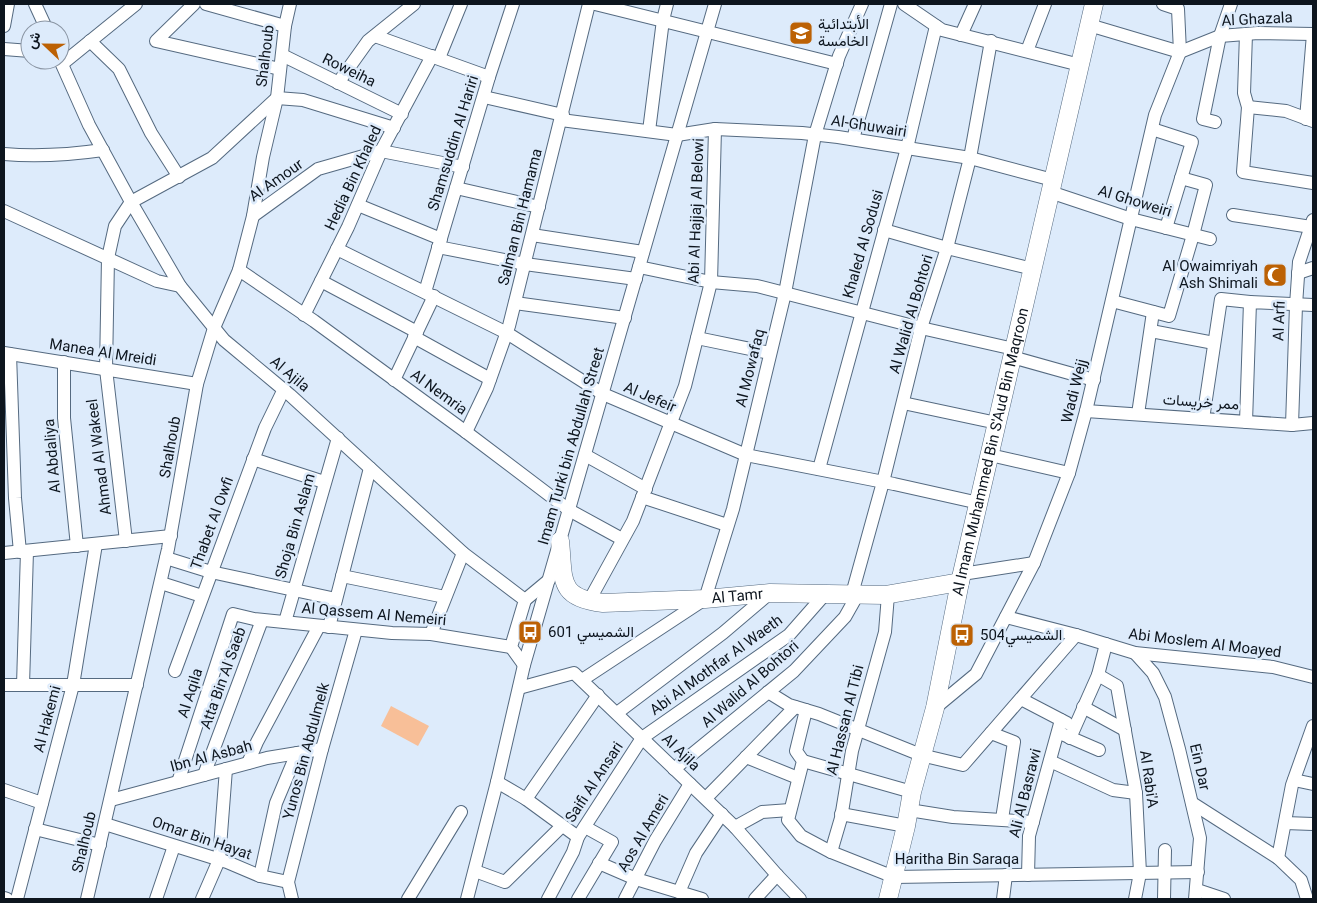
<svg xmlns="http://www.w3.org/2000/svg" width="1317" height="903" viewBox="0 0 1317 903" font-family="Roboto,Vazirmatn,sans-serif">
<rect width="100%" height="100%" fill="#ddebfb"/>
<path fill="#f8bf98" d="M391,706L429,726L418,746L381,726Z"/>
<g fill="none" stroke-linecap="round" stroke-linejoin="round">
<g stroke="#556a80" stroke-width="14">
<g id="street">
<path d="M35,4L47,30"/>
<path d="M194,4L156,41L280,69"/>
<path d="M206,4L285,26"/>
<path d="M595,4L837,64"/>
<path d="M904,4L942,30L1080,65"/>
<path d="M1089,25L1180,52L1220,36L1258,33L1313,34"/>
<path d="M4,26L8,4"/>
<path d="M1246,34L1244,93L1248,107L1243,172L1313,183"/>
<path d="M961,35L975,4"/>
<path d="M375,36L489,77"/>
<path d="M90,41L119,69L151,133L179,177"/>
<path d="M4,49L30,51"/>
<path d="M1027,51L1045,4"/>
<path d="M282,55L402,114"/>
<path d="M439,58L461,4"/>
<path d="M60,60L89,125L131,202L180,286L224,340L290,395L463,553L525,600L511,647L524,665"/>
<path d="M62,64L136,4"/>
<path d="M338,83L368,41L414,4"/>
<path d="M484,97L563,115"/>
<path d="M1248,107L1286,111L1313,121"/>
<path d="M1306,119L1313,34"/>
<path d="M561,120L677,135L715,129L802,133L838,137L970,158L1053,180"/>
<path d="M1215,122L1203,119L1220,36L1231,4"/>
<path d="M1152,129L1192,142L1166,228"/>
<path d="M649,131L663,20L667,4"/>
<path d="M853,139L891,4"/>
<path d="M4,154C39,157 68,155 103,150"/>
<path d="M456,188L539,207"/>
<path d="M1050,192L1131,219L1210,239"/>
<path d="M358,205L441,239"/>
<path d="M4,211L157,281L180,286"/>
<path d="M1233,215L1311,227"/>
<path d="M253,216L318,169L381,151L463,167"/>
<path d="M884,230L947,248L1033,269"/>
<path d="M532,235L643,252"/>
<path d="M438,247L525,264L636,279"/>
<path d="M337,249L507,333L603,394L746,455L894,484L979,503"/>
<path d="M639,267L711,282L757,286L921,328L1014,349"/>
<path d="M239,270L314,321L466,432L569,510L622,539"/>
<path d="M1298,273L1313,268"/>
<path d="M321,281L417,332"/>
<path d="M425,292L489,77L513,4"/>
<path d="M1112,301L1169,316L1193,235L1206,185L1181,178"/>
<path d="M515,303L625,318"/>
<path d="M304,315L348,227L381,151L432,56"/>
<path d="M1151,331L1214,343"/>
<path d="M414,337L490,379"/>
<path d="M697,338L770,353"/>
<path d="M4,353L197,384"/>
<path d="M10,354L15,498L20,552"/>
<path d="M1012,357L1094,380"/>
<path d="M64,362V418L77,546"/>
<path d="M394,380L434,296"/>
<path d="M903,403L997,423"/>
<path d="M1086,411L1292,425L1313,423"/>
<path d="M1138,414L1153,312"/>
<path d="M1203,419L1221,299L1250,302"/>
<path d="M1246,422L1250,302L1313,305"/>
<path d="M1292,425L1296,305L1299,262L1313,220"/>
<path d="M466,432L487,388L509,326L589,4"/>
<path d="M585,455L646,489"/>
<path d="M990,455L1069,473"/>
<path d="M253,459L324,482"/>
<path d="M819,469L907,148L936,26"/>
<path d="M642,497L727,525"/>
<path d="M126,541L106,369L108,258L115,226L131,202L212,158L277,98L303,100L394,128"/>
<path d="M4,553L171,536"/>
<path d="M166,558L211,572L336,599"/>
<path d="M962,574L1034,563"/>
<path d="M342,576L445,597"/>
<path d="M161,583L202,596"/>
<path d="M852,594L883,482L921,328L947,248L970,158L991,41"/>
<path d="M525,600L549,580"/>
<path d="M589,601L633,521L685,386L711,282L715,129"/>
<path d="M1006,617L1076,635L1135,653L1273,667L1313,677"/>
<path d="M285,622L338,438"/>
<path d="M329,627L370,468"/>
<path d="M431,634L463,553"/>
<path d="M1135,653L1153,673L1165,697L1179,749L1200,838L1195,899"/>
<path d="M175,671L265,428L284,389"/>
<path d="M1098,675L1117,686L1136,793L1140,873L1135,899"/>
<path d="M582,680L705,599L733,509L785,293L815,135L839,56L862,4"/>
<path d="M4,685H137"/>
<path d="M23,685L27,551"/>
<path d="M519,688L574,673L735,827L777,875L800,899"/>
<path d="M768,692L789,705L819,714L921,755L963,765L1076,635"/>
<path d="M1021,699L1067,723"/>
<path d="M1083,707L1125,730"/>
<path d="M935,708L976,674L1034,563L1069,473L1086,411L1155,115L1180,52L1178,9L1163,4"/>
<path d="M806,710L796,751L803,761L788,820L801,836L831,852L894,877L1198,872"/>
<path d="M617,713L723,633L770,593"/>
<path d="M991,733L1014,742L1002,819"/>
<path d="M1062,734L1099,750"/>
<path d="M1070,738L1098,675L1106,644"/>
<path d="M746,757L798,778"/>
<path d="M803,761L912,792"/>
<path d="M1050,761L1113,790L1136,793"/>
<path d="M248,763L257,742L319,626"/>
<path d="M674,769L794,671L845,617L858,594"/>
<path d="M204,775L262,620"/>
<path d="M1294,780L1313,784"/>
<path d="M178,782L233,614L254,619L392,633L431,634L511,647"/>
<path d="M497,782L526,799L578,837"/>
<path d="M4,790L42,803"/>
<path d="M706,798L795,707"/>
<path d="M526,799L598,695"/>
<path d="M111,800L267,758L322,749"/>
<path d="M1192,803L1278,858L1301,880L1307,899"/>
<path d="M909,810L953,817L1033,822"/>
<path d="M841,814L906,826"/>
<path d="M1285,823L1313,824"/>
<path d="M105,824L227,862L260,876L288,882"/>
<path d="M735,827L762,812L790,810"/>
<path d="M35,829L100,845"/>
<path d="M831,852L841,818L852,751L885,632L888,595"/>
<path d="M1278,858L1292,785L1313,726"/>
<path d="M599,863L636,879L702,899"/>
<path d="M475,871L505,882L562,826"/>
<path d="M1028,875L1029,836L1061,720"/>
<path d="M260,876L276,803L297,753"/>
<path d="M1197,890L1224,899"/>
<path d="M679,892L696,853L722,814"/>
<path d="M4,898L7,899"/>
<path d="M17,899L73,685L96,544"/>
<path d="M87,899L168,549L197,384L214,328L239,270L253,216L263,157L277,98L285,26L290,4"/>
<path d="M156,899L174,846"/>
<path d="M202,899L219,860L226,769"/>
<path d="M292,899L288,882L322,749L356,630"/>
<path d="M408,899L461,812"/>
<path d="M467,899L497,782L524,665L715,4"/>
<path d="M548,899L573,852L578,837L642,738L789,635L826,593"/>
<path d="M578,899L612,842L585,827"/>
<path d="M625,899L655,841L690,784"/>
<path d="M755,899L777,875"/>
<path d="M1003,899L1006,875"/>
<path d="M1164,899L1165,850"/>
</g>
</g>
<g stroke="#556a80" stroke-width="19">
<g id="secondary">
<path id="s1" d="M560,541C564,579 557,598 603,603L705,599L770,593L885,595L960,582"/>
<path id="s2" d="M888,899L906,826L912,792L935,708L960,582L1094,4"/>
</g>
</g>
<use href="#street" stroke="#fff" stroke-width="12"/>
<use href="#secondary" stroke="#fff" stroke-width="18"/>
</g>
<defs>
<g id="school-square" transform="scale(1.25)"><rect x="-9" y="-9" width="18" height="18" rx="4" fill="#bc6104" stroke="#ddebfb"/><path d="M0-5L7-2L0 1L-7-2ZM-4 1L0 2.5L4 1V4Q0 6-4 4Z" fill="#fff"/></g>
<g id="mosque-square" transform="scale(1.25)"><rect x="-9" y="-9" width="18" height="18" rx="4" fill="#bc6104" stroke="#ddebfb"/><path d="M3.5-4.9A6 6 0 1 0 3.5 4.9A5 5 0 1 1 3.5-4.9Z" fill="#fff"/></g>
<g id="bus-square" transform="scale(1.25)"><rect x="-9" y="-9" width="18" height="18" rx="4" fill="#bc6104" stroke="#ddebfb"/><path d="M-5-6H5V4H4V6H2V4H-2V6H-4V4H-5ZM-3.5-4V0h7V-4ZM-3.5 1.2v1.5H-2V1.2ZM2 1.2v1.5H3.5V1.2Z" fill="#fff"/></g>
</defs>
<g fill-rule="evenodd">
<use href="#school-square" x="801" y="33"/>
<use href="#mosque-square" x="1275" y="275"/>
<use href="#bus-square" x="530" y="632"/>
<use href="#bus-square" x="962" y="635"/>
</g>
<g text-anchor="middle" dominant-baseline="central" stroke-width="5" stroke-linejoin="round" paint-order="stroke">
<g font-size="15" fill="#0d151e" stroke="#ddebfb">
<text transform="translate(1257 19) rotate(-3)">Al Ghazala</text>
<text transform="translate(265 56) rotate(-83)">Shalhoub</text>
<text transform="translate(349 70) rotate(26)">Roweiha</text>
<text transform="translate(869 126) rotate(9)">Al-Ghuwairi</text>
<text transform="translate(453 143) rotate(-73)">Shamsuddin Al Hariri</text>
<text transform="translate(353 178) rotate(-65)">Hedia Bin Khaled</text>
<text transform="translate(276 180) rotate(-35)">Al Amour</text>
<text transform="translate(1135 201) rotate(17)">Al Ghoweiri</text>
<text transform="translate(696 211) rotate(-88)">Abi Al Hajjaj Al Belowi</text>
<text transform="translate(520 217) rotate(-76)">Salman Bin Hamama</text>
<text transform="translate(863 244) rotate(-74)">Khaled Al Sodusi</text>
<text transform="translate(911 314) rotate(-74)">Al Walid Al Bohtori</text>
<text transform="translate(1279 321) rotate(-88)">Al Arfi</text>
<text transform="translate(103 352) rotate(9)">Manea Al Mreidi</text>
<text transform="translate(750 368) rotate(-76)">Al Mowafaq</text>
<text transform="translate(290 374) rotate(40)">Al Ajila</text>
<text transform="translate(1074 391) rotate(-76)">Wadi Wejj</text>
<text transform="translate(439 392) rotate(36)">Al Nemria</text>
<text transform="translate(650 397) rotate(23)">Al Jefeir</text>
<text transform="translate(1201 402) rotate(4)">ممر خريسات</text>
<text transform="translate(571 446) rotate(-74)">Imam Turki bin Abdullah Street</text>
<text transform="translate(170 447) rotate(-80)">Shalhoub</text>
<text stroke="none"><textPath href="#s2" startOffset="459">Al Imam Muhammed Bin S'Aud Bin Maqroon</textPath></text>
<text transform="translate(52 456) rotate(-95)">Al Abdaliya</text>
<text transform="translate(99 457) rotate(-97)">Ahmad Al Wakeel</text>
<text transform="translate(212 523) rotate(-70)">Thabet Al Owfi</text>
<text transform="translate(295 526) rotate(-74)">Shoja Bin Aslam</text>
<text stroke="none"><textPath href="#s1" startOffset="222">Al Tamr</textPath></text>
<text transform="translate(374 614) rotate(5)">Al Qassem Al Nemeiri</text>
<text transform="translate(1205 643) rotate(7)">Abi Moslem Al Moayed</text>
<text transform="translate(716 665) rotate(-36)">Abi Al Mothfar Al Waeth</text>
<text transform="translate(223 678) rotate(-70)">Atta Bin Al Saeb</text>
<text transform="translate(750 684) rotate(-41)">Al Walid Al Bohtori</text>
<text transform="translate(190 693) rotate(-72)">Al Aqila</text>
<text transform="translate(47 719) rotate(-75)">Al Hakemi</text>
<text transform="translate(845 720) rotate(-76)">Al Hassan Al Tibi</text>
<text transform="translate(306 751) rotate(-75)">Yunos Bin Abdulmelk</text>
<text transform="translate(681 752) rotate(44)">Al Ajila</text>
<text transform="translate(211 756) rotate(-15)">Ibn Al Asbah</text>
<text transform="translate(1200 767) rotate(77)">Ein Dar</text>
<text transform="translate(1149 779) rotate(82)">Al Rabi'A</text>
<text transform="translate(594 782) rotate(-57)">Saifi Al Ansari</text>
<text transform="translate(1025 793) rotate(-76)">Ali Al Basrawi</text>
<text transform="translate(643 833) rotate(-60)">Aos Al Ameri</text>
<text transform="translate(202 838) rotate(19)">Omar Bin Hayat</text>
<text transform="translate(84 842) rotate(-77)">Shalhoub</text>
<text x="957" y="859">Haritha Bin Saraqa</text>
</g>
<g font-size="15" fill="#0d151e" stroke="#ddebfb" text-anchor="start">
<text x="818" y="24">الأبتدائية<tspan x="818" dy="17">الخامسة</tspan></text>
<text x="1258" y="266" text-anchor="end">Al Owaimriyah<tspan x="1258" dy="17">Ash Shimali</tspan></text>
<text x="548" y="632">الشميسي 601</text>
<text x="980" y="635">الشميسي504</text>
</g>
</g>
<rect width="1317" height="903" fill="none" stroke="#0d151e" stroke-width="10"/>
<g transform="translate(45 45) rotate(292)"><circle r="24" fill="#ddebfb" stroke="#8a95a3"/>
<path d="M0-4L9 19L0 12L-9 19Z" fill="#bc6104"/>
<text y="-8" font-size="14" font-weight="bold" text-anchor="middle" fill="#0d151e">ش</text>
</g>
</svg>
